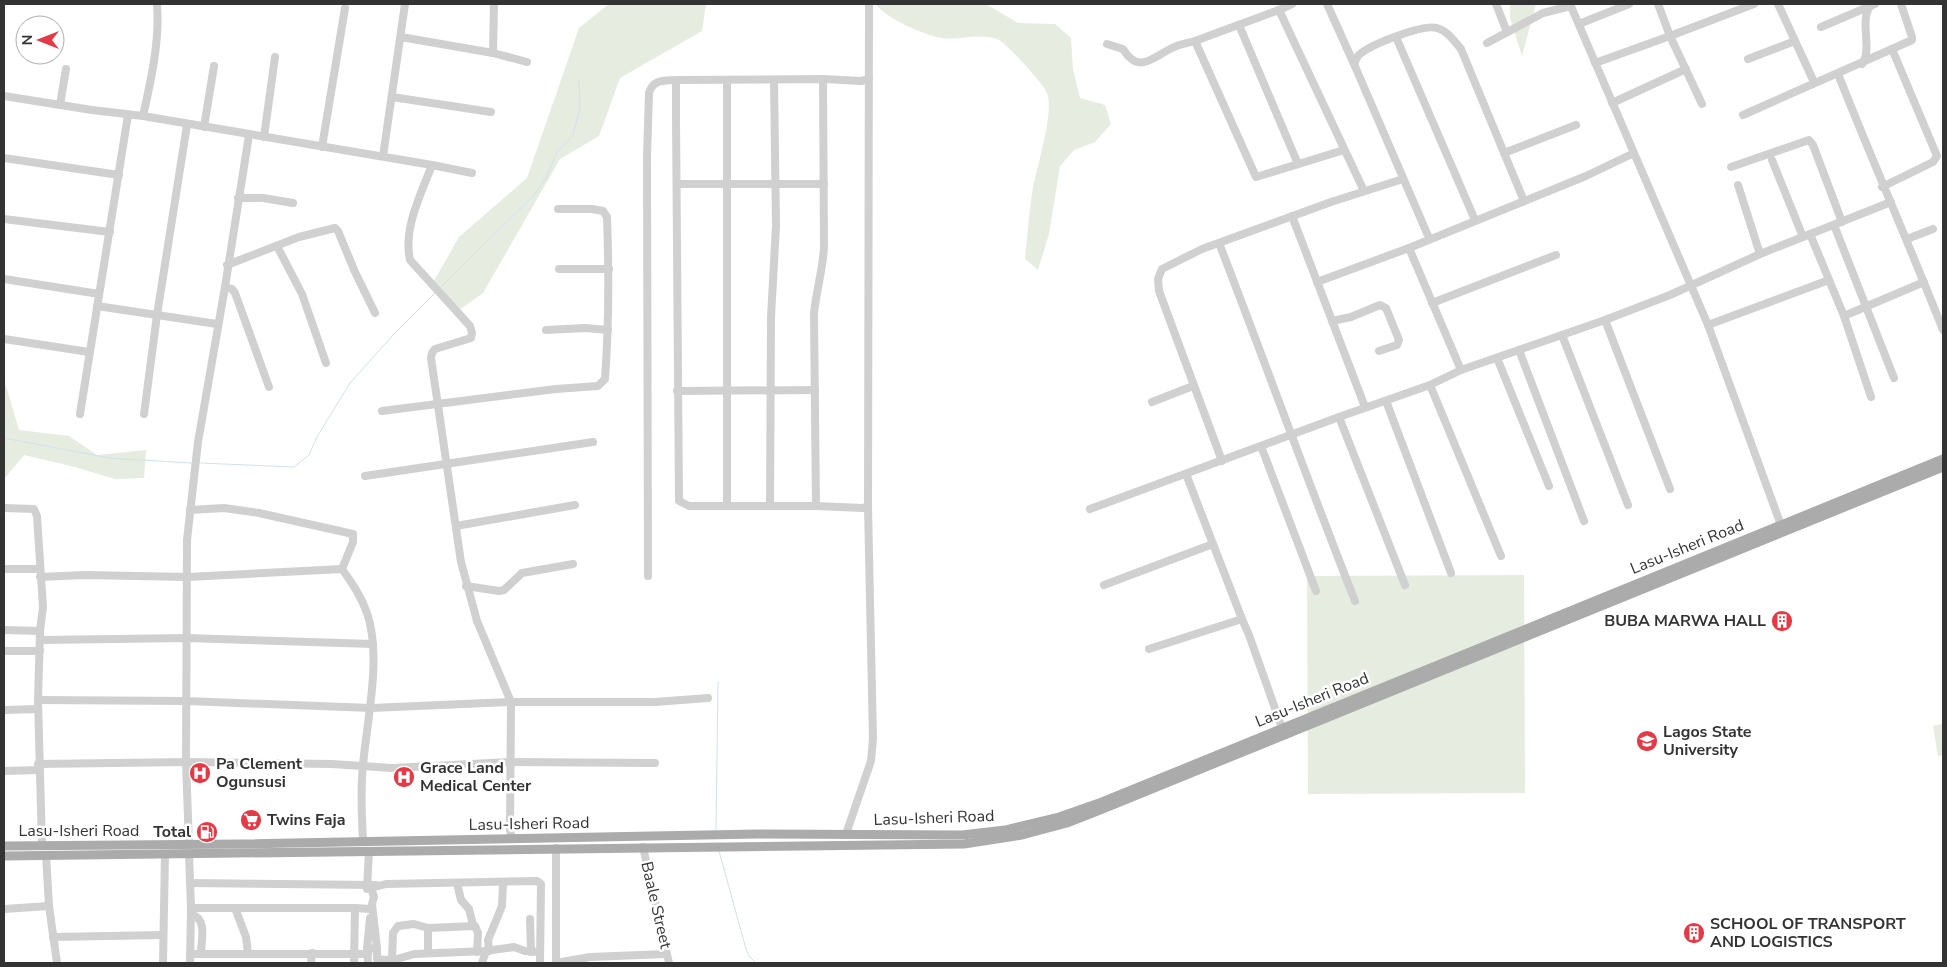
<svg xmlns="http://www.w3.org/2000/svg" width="1947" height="967" viewBox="0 0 1947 967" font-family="'Nunito Sans',sans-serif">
<rect width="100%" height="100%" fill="#fff"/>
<g fill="#e6ecdf">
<path d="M609,4H706L702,31L620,78L599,136L560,159L483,293L458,311L431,286L459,237L527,178L579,28Z"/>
<path d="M876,4H986L1018,23L1055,24L1071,38L1073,69L1080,98L1105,105L1111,124L1095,142L1074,150L1060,166L1049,234L1038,270L1025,259C1027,238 1029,216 1032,194C1035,171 1055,113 1047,93C1043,83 1008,45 999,40C984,32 957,41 942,38C926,36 883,17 876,4Z"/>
<path d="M1510,4H1536L1522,56L1510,18Z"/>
<path d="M4,379L19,430L69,436L97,455L146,450L144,478L115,479L75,467L24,455L4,479Z"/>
<path d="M1524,575L1525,793L1308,794L1307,576Z"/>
<path d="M1943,724V755L1938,756L1933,726Z"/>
</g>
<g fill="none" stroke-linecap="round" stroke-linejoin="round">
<g stroke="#cfe2ee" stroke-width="1">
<path d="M440,288L534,195L546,178L557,152L573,135L580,108L579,80"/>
<path d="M4,438L109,458L191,463"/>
<path d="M200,463L294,467L309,455L317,437L350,383L394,334L436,292"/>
<path d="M716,830L718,682"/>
<path d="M719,851L746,949L749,956L756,963"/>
</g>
<g stroke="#d0d0d0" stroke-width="8">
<path d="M1327,4L1354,64"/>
<path d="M1496,4L1507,32"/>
<path d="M1570,4L1634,153"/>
<path d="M1658,4L1670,36L1754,4"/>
<path d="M1778,4L1814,82"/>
<path d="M1279,10L1292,4"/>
<path d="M1579,24L1629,4"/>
<path d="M1239,25L1298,164"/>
<path d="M1821,27L1875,4"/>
<path d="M401,37L493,53L527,62"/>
<path d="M1396,37L1475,220"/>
<path d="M1487,43L1543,13L1571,6"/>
<path d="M1107,44L1123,49C1139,75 1153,57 1172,48C1179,44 1188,43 1195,41"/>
<path d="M493,53L494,4"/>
<path d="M1748,59L1795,41"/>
<path d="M1595,63L1670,36L1702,104"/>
<path d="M1862,64C1873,48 1859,23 1870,6"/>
<path d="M1838,74C1872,160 1909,244 1943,330"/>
<path d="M727,80V505"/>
<path d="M4,96L92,110L143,116L432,165C421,194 403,228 410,260L470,326L472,333L471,338L435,349L432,353L431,358L461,562L477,621L511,702L510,830L512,839"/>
<path d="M392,97L491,112"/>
<path d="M1612,103L1686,69"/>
<path d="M60,105L66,69"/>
<path d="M1743,115L1892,49"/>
<path d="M143,116C151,80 160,41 157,4"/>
<path d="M204,127L214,66"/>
<path d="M264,137L275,57"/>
<path d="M322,147L345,8"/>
<path d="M1344,150L1256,177L1195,41L1279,10L1364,191"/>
<path d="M1504,153L1576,125"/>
<path d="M383,156L405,4"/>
<path d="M4,158L119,175"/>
<path d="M1772,160L1803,237"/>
<path d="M432,165L472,173"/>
<path d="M1731,167L1809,140L1813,145L1842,222"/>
<path d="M677,184H824"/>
<path d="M1738,185L1760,254"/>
<path d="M1882,187L1933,162L1937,156L1892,49L1912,40V37L1901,4"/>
<path d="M238,198H263L293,203"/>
<path d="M1292,216L1365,407"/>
<path d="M4,219L110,232"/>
<path d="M1834,225L1894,378"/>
<path d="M1810,234L1844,316L1871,397"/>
<path d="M1429,238L1354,64C1356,60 1357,56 1360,54C1372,44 1423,24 1437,28C1448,31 1454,41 1461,49L1524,201"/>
<path d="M1907,239L1933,229"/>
<path d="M1219,243C1265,362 1308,482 1355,601"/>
<path d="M277,246L302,294L326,363"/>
<path d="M1409,248L1461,370"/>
<path d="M227,265L299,237L335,228L338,231L355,272L375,313"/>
<path d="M559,269H609"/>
<path d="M4,279L99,294"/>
<path d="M1317,282L1409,248L1586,176L1634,153L1708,325L1782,528"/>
<path d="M225,287L232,289L235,293L269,387"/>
<path d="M1432,303L1556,255"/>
<path d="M97,306L217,324"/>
<path d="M1844,316L1924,282"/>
<path d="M1605,320L1670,489"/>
<path d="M1332,321L1351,317L1380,305L1386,308L1399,340L1397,345L1379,351"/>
<path d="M1708,325L1829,280"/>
<path d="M546,330L585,328L608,330"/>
<path d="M1562,335L1628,505"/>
<path d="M4,339L89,352"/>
<path d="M1519,350L1584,521"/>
<path d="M1497,358L1549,486"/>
<path d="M1430,385L1501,556"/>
<path d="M677,391L815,390"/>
<path d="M1386,401L1451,573"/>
<path d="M1152,402L1193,386"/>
<path d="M382,411L556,389L598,386L605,379C609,325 609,271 607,217L603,211L592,209H558"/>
<path d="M80,414L128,115"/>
<path d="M144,414L157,315L187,125"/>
<path d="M1339,417L1405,585"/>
<path d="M1261,446L1316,591"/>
<path d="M1222,461L1159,291L1158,279L1162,269L1202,249L1331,202L1403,179"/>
<path d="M1186,474L1242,619L1249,635L1282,728"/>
<path d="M365,476L593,442"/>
<path d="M770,506L771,317L776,226L774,80"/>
<path d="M816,506L814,314C816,291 823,270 824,247L823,79"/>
<path d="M868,506L863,508L816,506H689L679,501L676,117V80L823,79L861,81L869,79"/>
<path d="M4,508L34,509L37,516L43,607L40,631L38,700L42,846"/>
<path d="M1090,509L1339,417L1430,385L1461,370L1605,320L1670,295L1760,254L1891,202"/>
<path d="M190,510L224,508L259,513L353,534V542L342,569"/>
<path d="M456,526L575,505"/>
<path d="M4,569H40"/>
<path d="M648,576L647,157L649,93C653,79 664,81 676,80"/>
<path d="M40,577L84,575L188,577L342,569C352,583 361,596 367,613C382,656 367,720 363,765C360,791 362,817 363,842"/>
<path d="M1104,585L1213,544"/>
<path d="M466,586L499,591L504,590L522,573L573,564"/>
<path d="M4,630L40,631"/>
<path d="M40,640L187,638L373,644"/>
<path d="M1149,649L1242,619"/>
<path d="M4,651H40"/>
<path d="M38,700L186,701L371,708L511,702H655L708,698"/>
<path d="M4,710L38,709"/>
<path d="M38,764L186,762L332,764L392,768L510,762L655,763"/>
<path d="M4,771L39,770"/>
<path d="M846,834L871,761L873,739L868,506L869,4"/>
<path d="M189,845L186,762L187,540L198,442L225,287L249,135"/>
<path d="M643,847L669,963"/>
<path d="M556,848V963L590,957L666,954"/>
<path d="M189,854L191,908L190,963"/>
<path d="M46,855L49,906L57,963"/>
<path d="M191,883L376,885"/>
<path d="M457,883L461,900L469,909L473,925"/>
<path d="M367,889L369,851"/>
<path d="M191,908H355L371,909"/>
<path d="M235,908L246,937L248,954"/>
<path d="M4,909L49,906"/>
<path d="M191,914C208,919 201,940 201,954"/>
<path d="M530,919L531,952"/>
<path d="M428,928V953"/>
<path d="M53,937L163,935"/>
<path d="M377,948L372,904L374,897L371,888L386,884L537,881L541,884L540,963"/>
<path d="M367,949L377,948V959L387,960L397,959L414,954L486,951L514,947L525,951L540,952"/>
<path d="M489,951L488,940L502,906L503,883"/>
<path d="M190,954H368"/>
<path d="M392,959L393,933L398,926L414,924L428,928L475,926L478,933L477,952"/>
<path d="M163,963L165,854"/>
<path d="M311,963L312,953"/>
<path d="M354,963L355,908"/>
<path d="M368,963L367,949L370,918"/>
<path d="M482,963L486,951"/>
</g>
<g stroke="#ababab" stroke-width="9">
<path d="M4,846L239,844L757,834L962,835L1005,830L1059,817L1102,802C1382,685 1663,572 1943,459"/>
<path d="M4,856L964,844L1022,835L1067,823L1105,808L1943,467"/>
</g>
</g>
<defs>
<g id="building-disc" transform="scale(1.125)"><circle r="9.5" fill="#e63946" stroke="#fff"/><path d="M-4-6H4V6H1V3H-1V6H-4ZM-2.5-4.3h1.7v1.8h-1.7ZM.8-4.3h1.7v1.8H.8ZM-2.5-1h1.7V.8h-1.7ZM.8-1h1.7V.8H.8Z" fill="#fff"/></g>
<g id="university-disc" transform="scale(1.125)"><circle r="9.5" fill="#e63946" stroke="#fff"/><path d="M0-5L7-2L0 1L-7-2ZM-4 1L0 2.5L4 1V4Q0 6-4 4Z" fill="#fff"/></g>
<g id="hospital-disc" transform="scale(1.125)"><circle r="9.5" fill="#e63946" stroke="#fff"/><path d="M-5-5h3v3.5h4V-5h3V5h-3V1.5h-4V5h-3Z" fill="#fff"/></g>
<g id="supermarket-disc" transform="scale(1.125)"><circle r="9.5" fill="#e63946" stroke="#fff"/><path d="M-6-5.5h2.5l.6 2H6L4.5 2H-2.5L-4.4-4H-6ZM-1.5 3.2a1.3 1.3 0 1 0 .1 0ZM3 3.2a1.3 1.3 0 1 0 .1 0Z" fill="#fff"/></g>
<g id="fuel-disc" transform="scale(1.125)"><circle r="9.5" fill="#e63946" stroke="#fff"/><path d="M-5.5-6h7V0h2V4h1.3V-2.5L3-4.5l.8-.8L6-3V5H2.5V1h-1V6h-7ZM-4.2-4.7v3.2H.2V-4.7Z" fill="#fff"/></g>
</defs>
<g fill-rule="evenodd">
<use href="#building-disc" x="1782" y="621"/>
<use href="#university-disc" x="1647" y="741"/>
<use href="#hospital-disc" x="200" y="773"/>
<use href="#hospital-disc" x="404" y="777"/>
<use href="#supermarket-disc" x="251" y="820"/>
<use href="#fuel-disc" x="207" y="832"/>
<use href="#building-disc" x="1694" y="933"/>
</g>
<g text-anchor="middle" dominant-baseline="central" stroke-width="5" stroke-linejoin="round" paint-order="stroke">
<g font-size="16" fill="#333" stroke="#fff">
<text transform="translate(1687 547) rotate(-22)">Lasu-Isheri Road</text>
<text transform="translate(1312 700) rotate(-22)">Lasu-Isheri Road</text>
<text transform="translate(934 818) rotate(-2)">Lasu-Isheri Road</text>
<text transform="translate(529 824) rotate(-1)">Lasu-Isheri Road</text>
<text x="79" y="831">Lasu-Isheri Road</text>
<text transform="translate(656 905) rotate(77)">Baale Street</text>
</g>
<g font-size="16" font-weight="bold" fill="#333" stroke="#fff" text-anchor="start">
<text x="1766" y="621" text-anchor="end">BUBA MARWA HALL</text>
<text x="1663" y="732">Lagos State<tspan x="1663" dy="18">University</tspan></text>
<text x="216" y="764">Pa Clement<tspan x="216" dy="18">Ogunsusi</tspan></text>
<text x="420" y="768">Grace Land<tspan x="420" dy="18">Medical Center</tspan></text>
<text x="267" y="820">Twins Faja</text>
<text x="191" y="832" text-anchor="end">Total</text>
<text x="1710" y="924">SCHOOL OF TRANSPORT<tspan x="1710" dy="18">AND LOGISTICS</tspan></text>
</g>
</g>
<rect width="1947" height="967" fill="none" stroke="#333333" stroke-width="10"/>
<g transform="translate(40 40) rotate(270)"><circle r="24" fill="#ffffff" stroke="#adadad"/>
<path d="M0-4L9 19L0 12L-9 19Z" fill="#e63946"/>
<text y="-8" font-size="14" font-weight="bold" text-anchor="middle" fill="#333333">N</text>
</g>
</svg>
